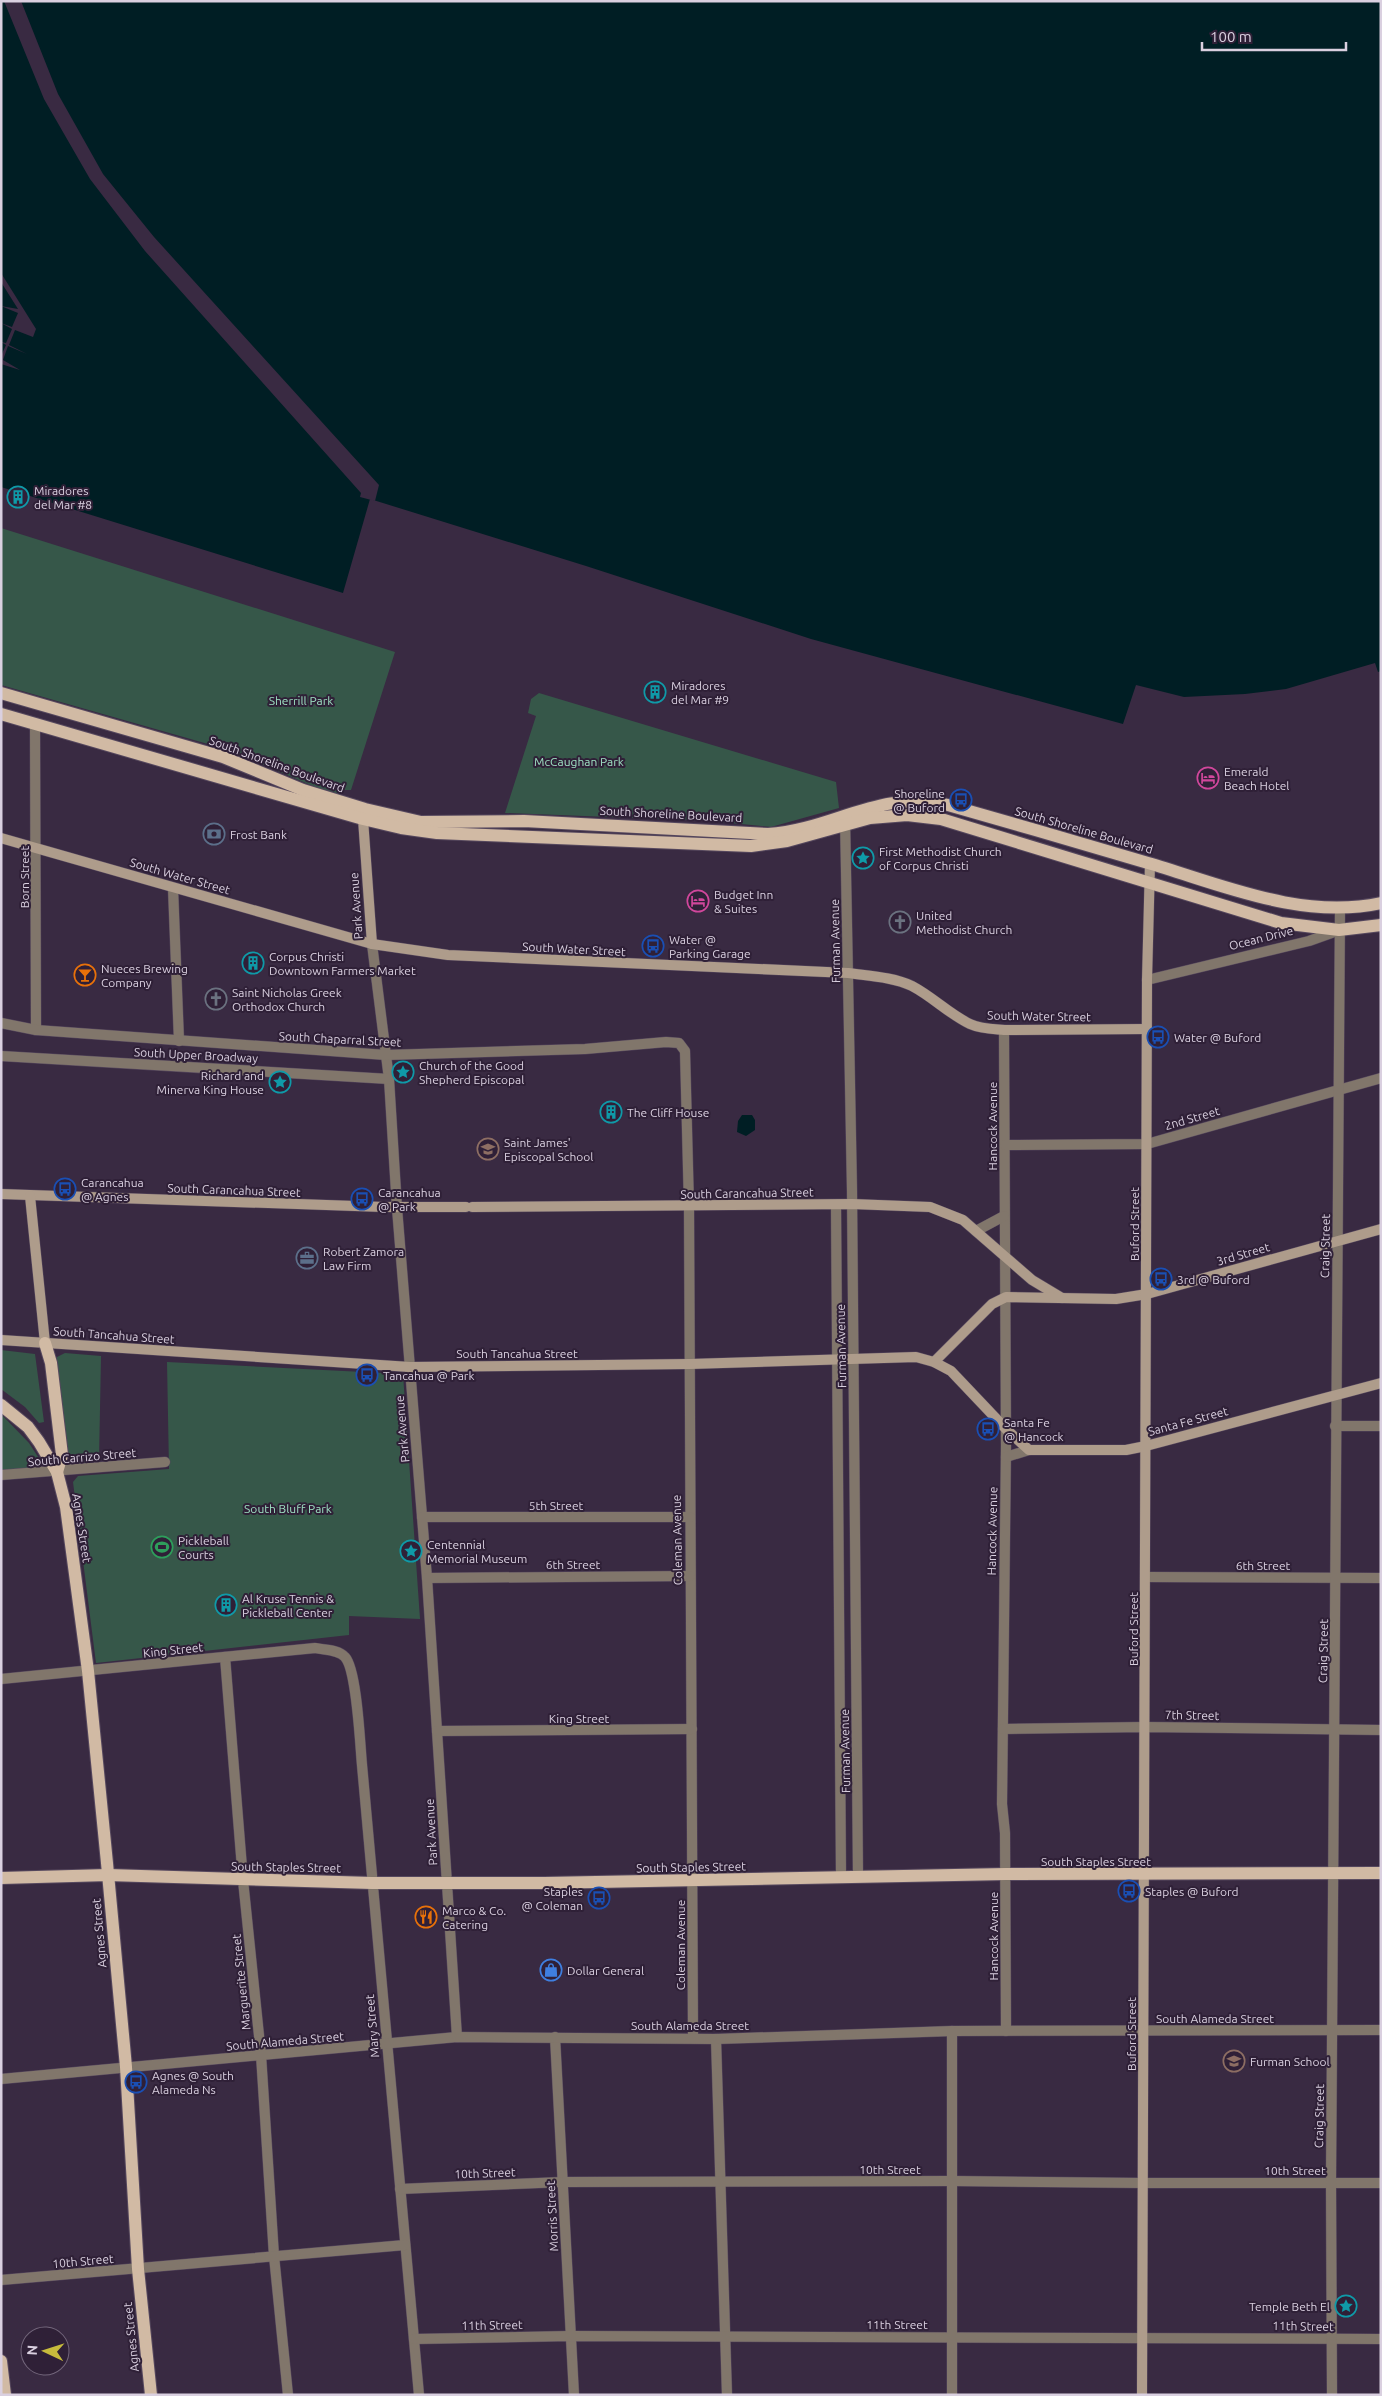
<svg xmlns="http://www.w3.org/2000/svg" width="1382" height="2396" viewBox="0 0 1382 2396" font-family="Ubuntu,sans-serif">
<rect width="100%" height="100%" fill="#392a42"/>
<g fill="#365749">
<path d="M1,528L395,652L351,790H343L340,794L315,787L229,750L1,685Z"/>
<path d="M539,693L836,782L839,808L771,827L711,821L505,813L536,716L528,713L531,699Z"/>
<path d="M1,1350L35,1354L44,1422L39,1423L25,1407L1,1389Z"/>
<path d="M65,1353L101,1356L99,1461L74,1463L68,1455L55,1363L57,1357Z"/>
<path d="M167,1362L403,1374L420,1619L349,1616V1635L96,1663L73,1482L78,1476L169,1469Z"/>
<path d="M1,1414L29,1443L40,1460L33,1468L1,1470Z"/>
</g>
<g fill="#001e24">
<path d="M1,1H1381V671L1378,672L1375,663L1286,689L1245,694L1184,697L1136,685L1123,724L811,639L586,566L370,499L343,593L1,487Z"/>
<path d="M742,1115H752L755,1120V1130L746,1136L737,1132L738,1121Z"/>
</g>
<g fill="#392a42">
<path d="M4,1H21L58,94L103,174L154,237L379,485L375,501L360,497L361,493L145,251L90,179L44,99Z"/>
<path d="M1,273L36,329L33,337L15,330L9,345L27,354L8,346L3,360L20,370L1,364V356L6,345L1,342L6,343L12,329L1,323L12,327L18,313L1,306L18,309L1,282Z"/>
</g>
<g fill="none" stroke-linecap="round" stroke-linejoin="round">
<g stroke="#56485e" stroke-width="11">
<g id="street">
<path d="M35,724L36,1030"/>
<path d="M845,818L852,1191L858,1877"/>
<path d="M173,888L179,1041"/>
<path d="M372,944L389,1079L397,1208L427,1578L457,2037"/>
<path d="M1147,980L1309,941L1337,931"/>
<path d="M1,1023L36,1030L386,1055L585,1049L666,1042L679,1043L685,1051L689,1207L693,2038"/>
<path d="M1004,1030L1006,1445L1002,1804L1005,1833L1006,2031"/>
<path d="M1,1056L389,1079"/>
<path d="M1005,1145L1147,1144L1381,1078"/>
<path d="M836,1205L841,1877"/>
<path d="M976,1231L1004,1216"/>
<path d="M1335,1426H1381"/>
<path d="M1006,1457L1029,1450"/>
<path d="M1,1475L165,1462"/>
<path d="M422,1517H690"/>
<path d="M1146,1577L1381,1578"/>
<path d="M427,1578L690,1576"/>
<path d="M225,1657L243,1880L261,2055L274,2256L288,2395"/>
<path d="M1,1679L315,1648C324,1650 338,1649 345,1657C357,1670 360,1744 362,1765L419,2395"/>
<path d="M1003,1729L1145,1727L1381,1730"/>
<path d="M437,1731L692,1729"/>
<path d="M555,2037L574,2395"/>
<path d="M716,2039L727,2395"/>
<path d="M1,2079L457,2037L716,2039L952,2031L1381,2030"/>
<path d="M400,2189L563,2182L952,2181L1143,2183H1381"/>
<path d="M1,2280L405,2245"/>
<path d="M414,2339L570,2336L1381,2339"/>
<path d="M952,2395V2031"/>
<path d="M1332,2395L1331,2182L1340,907"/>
</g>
</g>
<g stroke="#56485e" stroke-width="11">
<g id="secondary">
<path d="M363,819L372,944"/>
<path d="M1,838L372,944L448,955L848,973C869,976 893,977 912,986C933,997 949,1014 970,1024C981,1029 993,1029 1004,1030L1147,1029"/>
<path d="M1,1194L384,1207H466"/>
<path d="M30,1196L45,1343"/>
<path d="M472,1207L852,1204L930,1207L963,1220L1032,1280L1062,1298"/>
<path d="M1,1340L410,1367L690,1364L916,1357L934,1362L951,1371L1006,1429L1029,1450H1126L1146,1446L1381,1383"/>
<path d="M934,1362L992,1304L1006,1297L1116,1299L1147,1294L1381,1229"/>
<path d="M1142,2395L1147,980L1150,863"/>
</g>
</g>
<g stroke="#56485e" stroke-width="14">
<g id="primary">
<path d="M1,693L223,757L303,790L365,809L421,822L524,821L768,834C833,830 879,789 948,805C1015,824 1081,843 1148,863C1223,885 1301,920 1381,903"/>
<path d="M1,714L363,819L401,828L437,833L751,846L787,841L870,818L907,815L941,819L1281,923L1339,930L1381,925"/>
<path d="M45,1343L51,1363L62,1455L57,1472"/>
<path d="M1,1405L28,1427L39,1442L57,1472L66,1507L88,1671L107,1863L126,2067L138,2269L151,2395"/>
<path d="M1,1878L108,1875L372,1883H544L1006,1874L1381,1873"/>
<path d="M1,2361L5,2395"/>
</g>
</g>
<use href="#street" stroke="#81766b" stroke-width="10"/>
<use href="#secondary" stroke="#ae9c8b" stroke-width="10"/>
<use href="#primary" stroke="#d1baa4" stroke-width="12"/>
</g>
<defs>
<g id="building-ring" transform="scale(1.125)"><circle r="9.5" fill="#2f2037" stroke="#0f9aa8" stroke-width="1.5"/><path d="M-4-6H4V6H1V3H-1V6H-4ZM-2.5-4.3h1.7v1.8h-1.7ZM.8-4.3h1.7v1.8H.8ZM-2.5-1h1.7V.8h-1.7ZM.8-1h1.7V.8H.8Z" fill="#0f9aa8"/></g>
<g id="hotel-ring" transform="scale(1.125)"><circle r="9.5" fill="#2f2037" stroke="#d1479c" stroke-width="1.5"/><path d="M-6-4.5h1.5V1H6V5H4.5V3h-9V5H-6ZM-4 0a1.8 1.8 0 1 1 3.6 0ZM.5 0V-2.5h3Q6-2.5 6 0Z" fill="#d1479c"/></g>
<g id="bus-ring" transform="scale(1.125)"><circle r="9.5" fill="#2f2037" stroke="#1a4fb4" stroke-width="1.5"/><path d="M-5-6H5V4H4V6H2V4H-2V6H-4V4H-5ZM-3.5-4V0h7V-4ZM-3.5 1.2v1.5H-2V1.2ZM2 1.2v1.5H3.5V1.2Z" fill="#1a4fb4"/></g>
<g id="bank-ring" transform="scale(1.125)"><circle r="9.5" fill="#2f2037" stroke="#5c6f8a" stroke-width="1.5"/><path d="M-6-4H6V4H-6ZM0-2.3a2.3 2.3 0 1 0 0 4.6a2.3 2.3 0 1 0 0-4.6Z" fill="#5c6f8a"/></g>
<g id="sight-ring" transform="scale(1.125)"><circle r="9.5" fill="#2f2037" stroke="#0f9aa8" stroke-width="1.5"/><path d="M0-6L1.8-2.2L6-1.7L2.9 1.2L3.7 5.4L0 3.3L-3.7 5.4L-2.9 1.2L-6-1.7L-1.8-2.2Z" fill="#0f9aa8"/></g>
<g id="church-ring" transform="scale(1.125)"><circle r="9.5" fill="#2f2037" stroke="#6b7280" stroke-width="1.5"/><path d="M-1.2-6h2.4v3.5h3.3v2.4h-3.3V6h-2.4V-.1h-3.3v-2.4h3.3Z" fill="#6b7280"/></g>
<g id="bar-ring" transform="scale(1.125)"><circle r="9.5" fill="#2f2037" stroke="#e8710a" stroke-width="1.5"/><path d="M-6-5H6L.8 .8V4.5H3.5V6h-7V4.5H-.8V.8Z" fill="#e8710a"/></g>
<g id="school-ring" transform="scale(1.125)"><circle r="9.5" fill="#2f2037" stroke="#8d6e63" stroke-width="1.5"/><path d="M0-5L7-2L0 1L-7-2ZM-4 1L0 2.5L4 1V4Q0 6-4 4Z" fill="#8d6e63"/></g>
<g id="office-ring" transform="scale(1.125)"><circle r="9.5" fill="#2f2037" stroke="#5c6f8a" stroke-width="1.5"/><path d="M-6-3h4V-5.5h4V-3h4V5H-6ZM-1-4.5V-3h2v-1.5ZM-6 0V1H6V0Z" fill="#5c6f8a"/></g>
<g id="stadium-ring" transform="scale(1.125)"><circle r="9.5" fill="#2f2037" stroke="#2e9e5b" stroke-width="1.5"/><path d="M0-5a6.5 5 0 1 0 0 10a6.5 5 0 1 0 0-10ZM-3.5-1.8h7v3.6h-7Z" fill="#2e9e5b"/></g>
<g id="restaurant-ring" transform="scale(1.125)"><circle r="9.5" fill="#2f2037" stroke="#e8710a" stroke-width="1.5"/><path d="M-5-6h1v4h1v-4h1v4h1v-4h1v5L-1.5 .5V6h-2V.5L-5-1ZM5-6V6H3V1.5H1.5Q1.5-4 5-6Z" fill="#e8710a"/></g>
<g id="shop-ring" transform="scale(1.125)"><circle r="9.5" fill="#2f2037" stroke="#3f7fe0" stroke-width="1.5"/><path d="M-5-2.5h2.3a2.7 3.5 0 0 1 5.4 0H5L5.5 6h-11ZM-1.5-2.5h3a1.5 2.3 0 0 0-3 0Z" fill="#3f7fe0"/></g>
</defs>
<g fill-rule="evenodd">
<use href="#building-ring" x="18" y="497"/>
<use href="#building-ring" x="655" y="692"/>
<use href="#hotel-ring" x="1208" y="778"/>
<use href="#bus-ring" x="961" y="800"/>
<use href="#bank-ring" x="214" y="834"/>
<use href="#sight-ring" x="863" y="858"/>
<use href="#hotel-ring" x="698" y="901"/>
<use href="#church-ring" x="900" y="922"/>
<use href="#bus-ring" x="653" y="946"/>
<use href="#building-ring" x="253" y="963"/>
<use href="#bar-ring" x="85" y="975"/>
<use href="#church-ring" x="216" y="999"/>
<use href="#bus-ring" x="1158" y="1037"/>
<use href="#sight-ring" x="403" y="1072"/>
<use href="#sight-ring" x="280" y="1082"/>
<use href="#building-ring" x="611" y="1112"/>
<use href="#school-ring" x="488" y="1149"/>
<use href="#bus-ring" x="65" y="1189"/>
<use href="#bus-ring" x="362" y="1199"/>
<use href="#office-ring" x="307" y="1258"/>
<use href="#bus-ring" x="1161" y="1279"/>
<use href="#bus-ring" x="367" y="1375"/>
<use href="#bus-ring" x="988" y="1429"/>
<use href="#stadium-ring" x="162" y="1547"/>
<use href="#sight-ring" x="411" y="1551"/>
<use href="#building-ring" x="226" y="1605"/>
<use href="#bus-ring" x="1129" y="1891"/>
<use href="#bus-ring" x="599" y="1898"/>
<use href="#restaurant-ring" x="426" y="1917"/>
<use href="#shop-ring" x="551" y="1970"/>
<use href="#school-ring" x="1234" y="2061"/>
<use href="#bus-ring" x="136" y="2082"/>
<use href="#sight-ring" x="1346" y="2306"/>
</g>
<g text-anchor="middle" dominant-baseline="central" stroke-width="4" stroke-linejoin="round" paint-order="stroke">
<g font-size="12" fill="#dad0e0" stroke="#2f2037" text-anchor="start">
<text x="34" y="490">Miradores<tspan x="34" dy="14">del Mar #8</tspan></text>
<text x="671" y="685">Miradores<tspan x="671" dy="14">del Mar #9</tspan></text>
<text x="1224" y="771">Emerald<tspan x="1224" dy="14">Beach Hotel</tspan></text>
<text x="945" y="793" text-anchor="end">Shoreline<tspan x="945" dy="14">@ Buford</tspan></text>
<text x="230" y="834">Frost Bank</text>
<text x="879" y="851">First Methodist Church<tspan x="879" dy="14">of Corpus Christi</tspan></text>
<text x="714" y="894">Budget Inn<tspan x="714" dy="14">&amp; Suites</tspan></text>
<text x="916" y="915">United<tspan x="916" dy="14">Methodist Church</tspan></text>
<text x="669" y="939">Water @<tspan x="669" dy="14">Parking Garage</tspan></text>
<text x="269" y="956">Corpus Christi<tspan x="269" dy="14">Downtown Farmers Market</tspan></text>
<text x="101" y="968">Nueces Brewing<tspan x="101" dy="14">Company</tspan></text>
<text x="232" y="992">Saint Nicholas Greek<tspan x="232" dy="14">Orthodox Church</tspan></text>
<text x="1174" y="1037">Water @ Buford</text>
<text x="419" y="1065">Church of the Good<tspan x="419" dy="14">Shepherd Episcopal</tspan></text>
<text x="264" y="1075" text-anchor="end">Richard and<tspan x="264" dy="14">Minerva King House</tspan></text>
<text x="627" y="1112">The Cliff House</text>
<text x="504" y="1142">Saint James'<tspan x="504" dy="14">Episcopal School</tspan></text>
<text x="81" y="1182">Carancahua<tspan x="81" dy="14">@ Agnes</tspan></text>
<text x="378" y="1192">Carancahua<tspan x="378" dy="14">@ Park</tspan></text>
<text x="323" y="1251">Robert Zamora<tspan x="323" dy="14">Law Firm</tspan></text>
<text x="1177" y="1279">3rd @ Buford</text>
<text x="383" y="1375">Tancahua @ Park</text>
<text x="1004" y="1422">Santa Fe<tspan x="1004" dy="14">@ Hancock</tspan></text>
<text x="178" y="1540">Pickleball<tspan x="178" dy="14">Courts</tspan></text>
<text x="427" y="1544">Centennial<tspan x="427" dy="14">Memorial Museum</tspan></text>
<text x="242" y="1598">Al Kruse Tennis &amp;<tspan x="242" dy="14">Pickleball Center</tspan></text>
<text x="583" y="1891" text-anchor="end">Staples<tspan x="583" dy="14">@ Coleman</tspan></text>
<text x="1145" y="1891">Staples @ Buford</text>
<text x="442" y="1910">Marco &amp; Co.<tspan x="442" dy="14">Catering</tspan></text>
<text x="567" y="1970">Dollar General</text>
<text x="1250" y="2061">Furman School</text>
<text x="152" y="2075">Agnes @ South<tspan x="152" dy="14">Alameda Ns</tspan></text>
<text x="1330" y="2306" text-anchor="end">Temple Beth El</text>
</g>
<g font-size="12" fill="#9ee0c2" stroke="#2f2037">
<text x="301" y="700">Sherrill Park</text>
<text x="579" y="761">McCaughan Park</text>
<text x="288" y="1508">South Bluff Park</text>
</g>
<g font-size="12" fill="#dad0e0" stroke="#2f2037">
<text transform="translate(277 764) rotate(20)">South Shoreline Boulevard</text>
<text transform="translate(671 814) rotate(3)">South Shoreline Boulevard</text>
<text transform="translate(1084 830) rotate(16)">South Shoreline Boulevard</text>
<text transform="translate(180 876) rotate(16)">South Water Street</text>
<text transform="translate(24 877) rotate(-90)">Born Street</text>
<text transform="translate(356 906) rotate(-94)">Park Avenue</text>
<text transform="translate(1261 938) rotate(-14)">Ocean Drive</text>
<text transform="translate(835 941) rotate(-91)">Furman Avenue</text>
<text transform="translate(574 949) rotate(3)">South Water Street</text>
<text transform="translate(1039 1016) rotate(1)">South Water Street</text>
<text transform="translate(340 1039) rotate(3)">South Chaparral Street</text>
<text transform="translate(196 1055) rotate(3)">South Upper Broadway</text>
<text transform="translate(1192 1118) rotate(-16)">2nd Street</text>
<text transform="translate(992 1126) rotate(-90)">Hancock Avenue</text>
<text transform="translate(234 1190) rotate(2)">South Carancahua Street</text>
<text transform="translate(747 1193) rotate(-1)">South Carancahua Street</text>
<text transform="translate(1134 1224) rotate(-90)">Buford Street</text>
<text transform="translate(1325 1246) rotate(-89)">Craig Street</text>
<text transform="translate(1243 1254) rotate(-16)">3rd Street</text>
<text transform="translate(114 1335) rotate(4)">South Tancahua Street</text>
<text transform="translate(841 1346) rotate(-91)">Furman Avenue</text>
<text x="517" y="1353">South Tancahua Street</text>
<text transform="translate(1188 1421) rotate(-15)">Santa Fe Street</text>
<text transform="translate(402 1429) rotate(-95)">Park Avenue</text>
<text transform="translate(82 1457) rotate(-5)">South Carrizo Street</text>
<text x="556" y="1505">5th Street</text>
<text transform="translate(82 1528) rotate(81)">Agnes Street</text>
<text transform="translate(992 1531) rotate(-89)">Hancock Avenue</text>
<text transform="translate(677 1540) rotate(-91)">Coleman Avenue</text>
<text x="573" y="1564">6th Street</text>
<text x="1263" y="1565">6th Street</text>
<text transform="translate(1133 1629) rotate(-90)">Buford Street</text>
<text transform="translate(173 1650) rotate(-6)">King Street</text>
<text transform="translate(1323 1651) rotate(-89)">Craig Street</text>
<text transform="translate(1192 1715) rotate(1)">7th Street</text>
<text x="579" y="1718">King Street</text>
<text transform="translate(845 1751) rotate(-91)">Furman Avenue</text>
<text transform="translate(431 1832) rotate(-93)">Park Avenue</text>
<text x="1096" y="1861">South Staples Street</text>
<text transform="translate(286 1867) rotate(1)">South Staples Street</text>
<text transform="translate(691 1867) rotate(-1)">South Staples Street</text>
<text transform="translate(99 1933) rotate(-95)">Agnes Street</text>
<text transform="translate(993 1936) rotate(-90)">Hancock Avenue</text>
<text transform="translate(680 1945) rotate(-90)">Coleman Avenue</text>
<text transform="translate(241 1982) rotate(-96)">Marguerite Street</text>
<text x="1215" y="2018">South Alameda Street</text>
<text x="690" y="2025">South Alameda Street</text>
<text transform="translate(372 2026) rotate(-95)">Mary Street</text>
<text transform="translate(1131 2034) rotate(-90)">Buford Street</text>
<text transform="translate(285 2041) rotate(-5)">South Alameda Street</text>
<text transform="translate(1319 2116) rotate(-89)">Craig Street</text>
<text x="890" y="2169">10th Street</text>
<text x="1295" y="2170">10th Street</text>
<text transform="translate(485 2173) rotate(-2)">10th Street</text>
<text transform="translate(552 2216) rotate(-93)">Morris Street</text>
<text transform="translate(83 2261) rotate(-5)">10th Street</text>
<text x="897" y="2324">11th Street</text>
<text transform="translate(492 2325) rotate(-1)">11th Street</text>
<text transform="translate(1303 2326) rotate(1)">11th Street</text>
<text transform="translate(131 2337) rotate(-96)">Agnes Street</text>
</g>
</g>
<rect width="1382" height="2396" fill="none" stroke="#dad0e0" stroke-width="5"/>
<g transform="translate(45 2351) rotate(274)"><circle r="24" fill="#2f2037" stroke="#73667b"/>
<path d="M0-4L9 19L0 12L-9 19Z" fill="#c7bb3c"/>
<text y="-8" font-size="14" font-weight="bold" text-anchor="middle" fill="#dad0e0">N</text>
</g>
<path d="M1202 42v8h144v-8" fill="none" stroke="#dad0e0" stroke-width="2.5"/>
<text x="1210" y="42" font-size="15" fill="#dad0e0" stroke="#2f2037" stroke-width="4" paint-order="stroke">100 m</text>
</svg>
